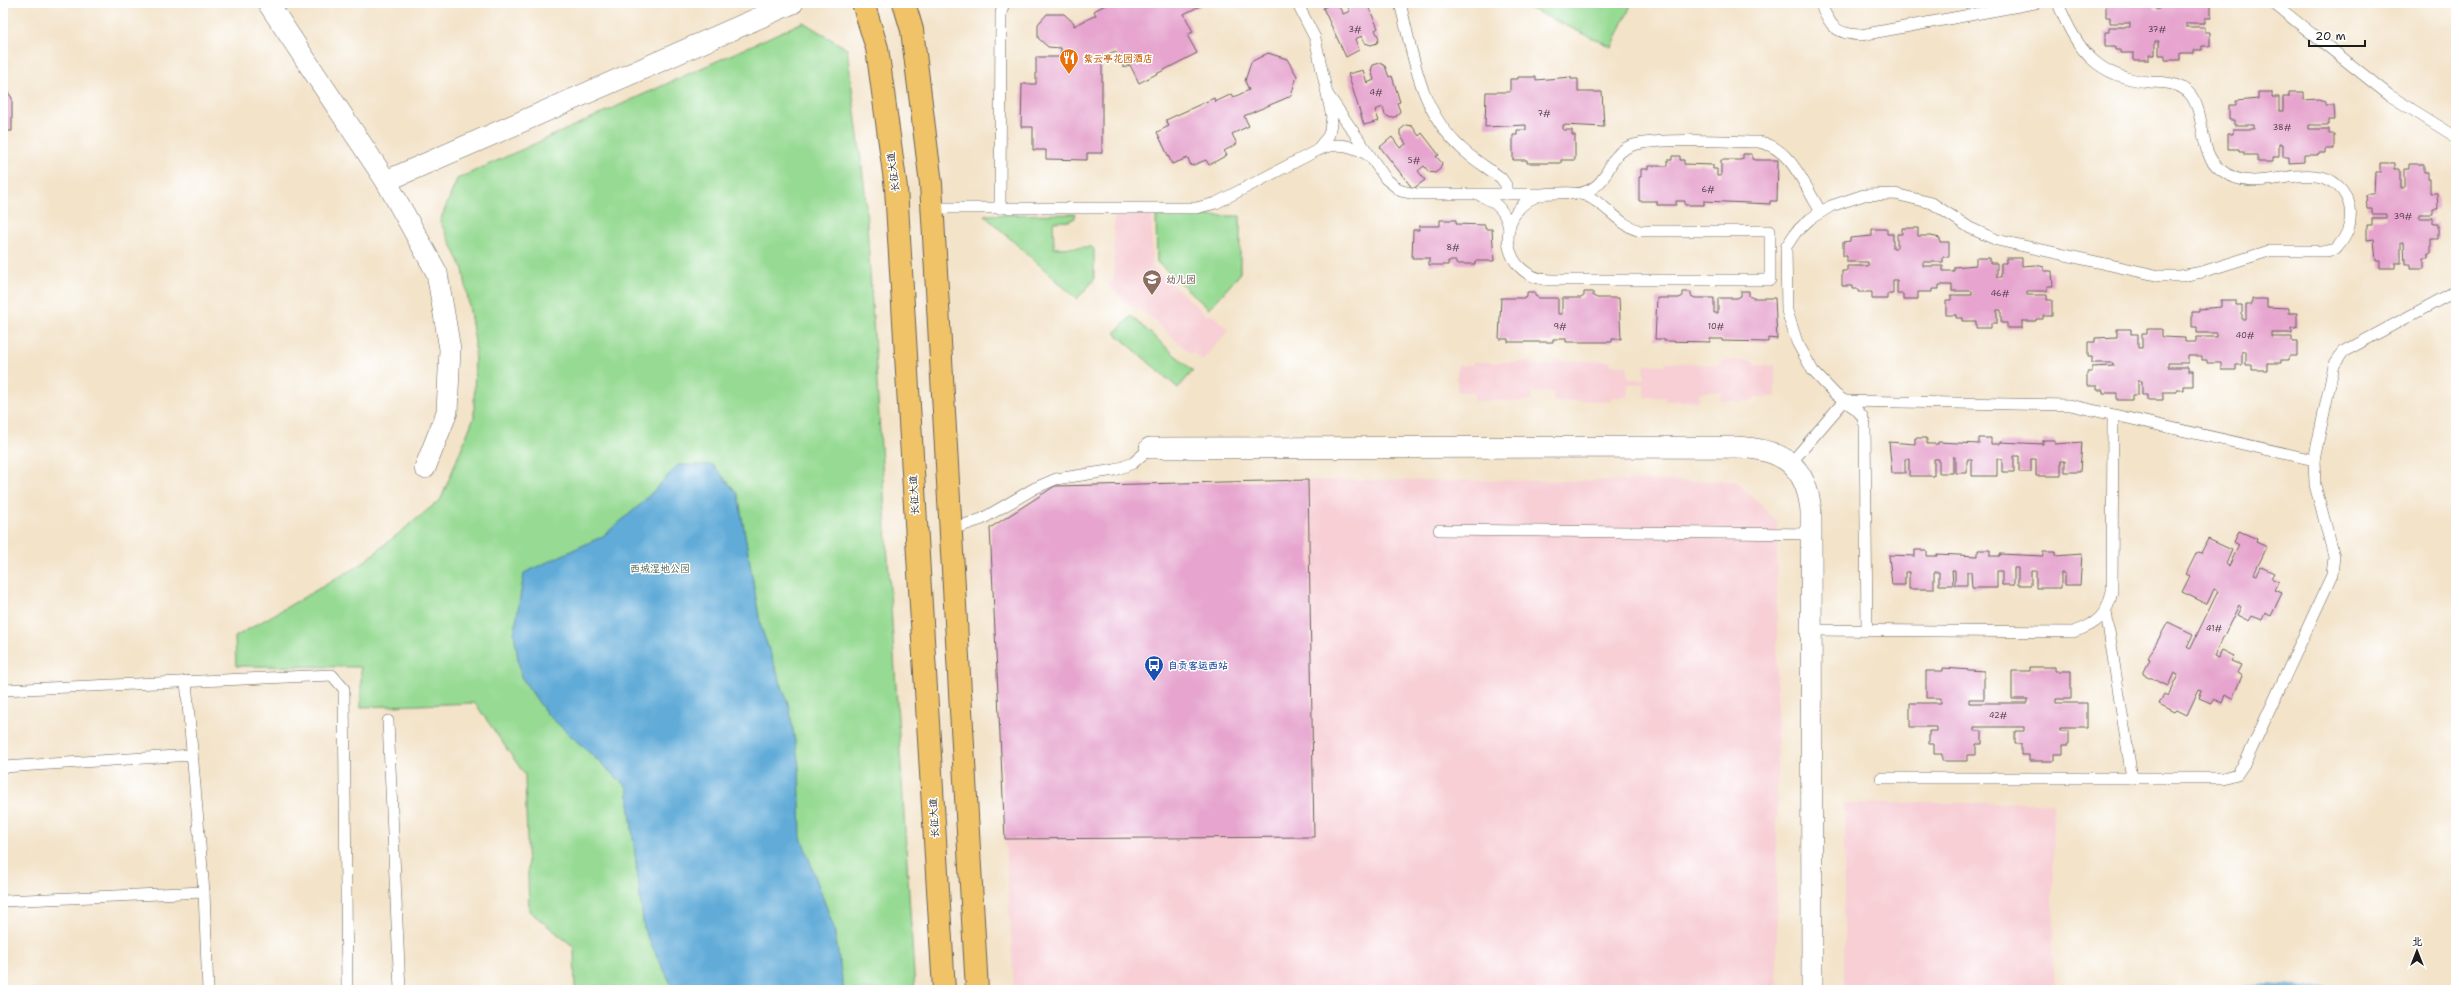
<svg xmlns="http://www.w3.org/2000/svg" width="2459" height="993" viewBox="0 0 2459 993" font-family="'Shantell Sans','LXGW WenKai TC',sans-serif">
<rect width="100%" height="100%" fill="#fff"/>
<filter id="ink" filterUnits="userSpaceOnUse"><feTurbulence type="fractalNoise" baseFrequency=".025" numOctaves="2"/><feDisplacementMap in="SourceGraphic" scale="8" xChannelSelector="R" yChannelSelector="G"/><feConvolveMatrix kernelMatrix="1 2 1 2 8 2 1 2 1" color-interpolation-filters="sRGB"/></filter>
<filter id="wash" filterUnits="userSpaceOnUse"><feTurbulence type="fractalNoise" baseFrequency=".012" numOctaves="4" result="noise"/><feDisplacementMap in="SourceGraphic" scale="16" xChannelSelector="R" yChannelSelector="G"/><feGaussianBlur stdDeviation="0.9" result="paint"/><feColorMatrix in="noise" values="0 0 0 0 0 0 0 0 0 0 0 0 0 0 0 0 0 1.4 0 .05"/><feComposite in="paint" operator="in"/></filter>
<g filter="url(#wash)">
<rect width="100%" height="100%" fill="#f3e3c9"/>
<g fill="#f7cfd5">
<path d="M1114,216H1152V266L1207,316L1210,313L1229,330L1202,360L1193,352L1191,354L1139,307L1136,310L1108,285L1114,279Z"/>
<path d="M1553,361H1611V365H1627L1628,379H1644V365H1665V362L1720,365L1721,361H1754V365H1775V397H1754V401H1721V392H1699V401H1666L1665,397H1644V384H1628L1627,397H1611V401H1553V392H1532V401H1474V392H1457V365H1473V362H1531V365H1553Z"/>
<path d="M1308,480L1736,481L1777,521V990H1014L1005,839L1314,837Z"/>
<rect x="1844" y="803" width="209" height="187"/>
</g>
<g fill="#96da93" stroke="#597b58">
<path d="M1518,3H1632L1612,47Z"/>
<path d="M803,22L847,49L865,192L915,990H575L574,947L529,911L525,775L475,703L361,707V667L236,666L235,637L360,565L441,499L474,417L475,342L463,269L440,221L457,179Z"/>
<path d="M1075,214V218L1069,221L1053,222L1054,248L1092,247L1094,249V280L1077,299L984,215Z"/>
<path d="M1156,216H1240V274L1209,309L1157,262Z"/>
<path d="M1131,316L1193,371L1178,388L1115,333Z"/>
</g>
<path fill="#60abd8" stroke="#3e647a" d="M678,465H713L738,494L761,627L789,706L799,765L801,837L834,928L844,990H674L644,930L627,787L547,714L521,677L514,634L524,573L603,536L641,504Z"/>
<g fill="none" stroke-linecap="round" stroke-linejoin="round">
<path stroke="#60abd8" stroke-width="5.5" d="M2244,990L2269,986L2328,990"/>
</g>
<g id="blocks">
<g fill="#e6a4ce">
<path d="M1109,3H1206L1184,14L1193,32L1187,35L1197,53L1139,83L1130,65L1124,68L1115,51L1102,57V153H1087V160L1046,159V150H1033V127H1021L1022,84H1036V57H1061V48L1048,47L1038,38V24L1047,14H1064L1074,23V26L1096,15L1094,11Z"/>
<path d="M1333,3H1337L1343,14L1350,11L1346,3L1367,4L1378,28L1375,30L1379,38L1377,43L1371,45L1365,43L1362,36L1355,39L1359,50L1346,57L1323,8Z"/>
<path d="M2106,3H2155V9H2159V3H2211V18H2205V23H2186V27H2205V32H2210V46H2202V50H2194V53H2180V60H2165V55H2159V41H2155V55H2149V60H2134V53H2121V50H2115V47H2105V32H2109V27H2130V23H2110V17H2106Z"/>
<path d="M1268,53L1287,59L1297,76L1291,96L1244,116L1249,126L1232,134L1237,144L1224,151L1227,155L1209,165L1206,160L1191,166L1188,158L1172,164L1157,132L1169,126L1166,120L1214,98L1215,102L1232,94L1234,97L1249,90L1245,81L1251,62Z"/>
<path d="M1380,63L1385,66L1389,77L1392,76L1400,102L1397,103L1400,111L1397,116L1391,118L1385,115L1383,107L1375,110L1379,121L1364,125L1348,74L1363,70L1367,83L1374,80L1371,70L1373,65Z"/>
<path d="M1518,77H1536V80L1571,77V79H1578V92H1602L1604,127L1563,125V130H1572V135H1575V160H1561V163H1527V160H1513V135H1517V130H1526V125L1485,127L1486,92H1510V79H1518Z"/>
<path d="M3,85L12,98V131H3Z"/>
<path d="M2258,92H2272V97H2279V111H2283V97H2289V92H2304V100L2318,99L2326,101V105H2334L2335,120H2329V125H2309V129H2329V134H2334V149H2325V153H2318V155H2304V162L2289,163V157H2283V144H2279V157H2273V162H2258V155H2244V152H2239V149H2228V134H2233V129H2254V125H2234V120H2229V105H2236V101L2258,99Z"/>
<path d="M1406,125L1412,126L1419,136L1422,133L1439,155L1436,156L1442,163L1440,169L1435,173L1429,172L1424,166L1418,171L1425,180L1413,189L1380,147L1392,137L1400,148L1406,144L1400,135V130Z"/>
<path d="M1743,154H1752V159L1756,160H1778L1777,201H1770V204L1704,201V205H1685V201H1676V205H1657V201H1639V177H1641V169H1648V166H1668V160H1672V156H1680V160H1684V164L1713,165V169H1717V176H1721V160H1740L1743,159Z"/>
<path d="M2380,163H2395V169H2400V188H2404V169H2409V164H2424V172H2428V179H2430V193H2437L2438,209H2433V214H2419V218H2433V224H2438V239H2431V253H2428V258H2424V269H2410V264H2405L2404,243H2401V263H2395V268H2380V261H2376L2374,239L2367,240V225H2372V218H2386V214H2372V209H2367L2366,194H2374L2375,172H2380Z"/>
<path d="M1440,220H1456V224L1485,225V229H1492L1494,261H1475V264H1456V261H1448V265H1429V258H1412L1413,230H1419V226H1440Z"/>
<path d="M1902,228H1918V236H1931L1940,238V242H1949V257H1943V262H1923V266H1943V271H1954V267L1976,265V258H1990V263H1997V277H2001V263H2006V258H2022V266L2036,265L2044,267V271H2052L2053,286H2047V291H2027V295H2047V300H2052V316H2043V319H2036V321H2022V328H2007V323H2001V310H1997V323H1991V328H1976V321H1962V318H1956V315H1946V300H1951V295H1972V291H1952V285H1939V289H1932V292H1918V299H1903V294H1897V280H1893V294H1887V299H1872V292H1858V289H1852V286H1842V271H1847V266H1868V262H1847V256H1843V242L1850,241V238L1872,236V229H1887V234H1893V248H1897V234H1902Z"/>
<path d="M1741,291H1749V296L1753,298H1775L1777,339L1768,338V342L1722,341V339H1710V342L1664,341V339H1655L1657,298H1679L1683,296V292H1691V296L1695,298H1714V313H1718V298H1737L1741,296Z"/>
<path d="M1527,292H1535V296L1539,298H1558V314H1562V298H1581L1584,296V292H1593V296L1597,298H1619L1621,339H1612V342H1566V339H1553V342H1508V339H1499L1501,298H1523L1527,296Z"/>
<path d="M2252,299H2267V307L2289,308V313H2297V328H2292V333H2272V337H2292V342H2297V356H2289V360H2281V363H2267V370H2252V365H2246V351H2242V365H2236V370H2221V363H2207V360H2202V356H2188V363H2168V367H2188V371H2193V386H2184V390H2177V392H2163V400H2147V395H2142V381H2138V395H2132V400H2117V393H2103V390H2097V386H2087V372H2092V367L2113,366V363H2092V357H2088V342H2095V338L2117,337V329H2131V334H2138V348H2142V334H2147V329H2162V337L2185,338V342H2196V337H2217V333H2197V327H2192V312H2199V309L2221,307V300H2236V305H2242V319H2246V305H2252Z"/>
<path d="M1915,438H1927V444H1938V442L1979,444V438H1991V444H2000V442L2043,444V440H2055V444L2082,442L2080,472H2065V461H2061V476H2036V459H2031V472H2019V456H2014V472H2002V459H1997V476H1972V460H1967V473H1955V457H1953V473H1939V459H1934V476H1909V459H1905V473H1892L1889,442L1915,444Z"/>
<path d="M1308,480L1314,837L1005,839L990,528L1055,486Z"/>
<path d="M2239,531L2257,539L2256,542L2267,547L2254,574L2257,575L2261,567L2274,573L2271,578L2279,582L2275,590L2282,593L2271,616L2265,613L2262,620L2252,616L2249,621L2237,615L2241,607L2239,605L2214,656L2218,658L2222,650L2234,656L2231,661L2241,665L2237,673L2242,676L2232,699L2225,695L2222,703L2213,699L2211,703L2199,698L2202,690L2199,689L2187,715L2177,710L2175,712L2159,704L2164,694L2168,696L2178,675L2174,673L2168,686L2143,674L2150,659L2148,658L2168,622L2193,634L2187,647L2190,649L2218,591L2214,589L2207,604L2182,592L2190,576L2186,574L2197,552L2201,553L2208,539L2232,550L2226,564L2229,566L2239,545L2234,542Z"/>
<path d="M1915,550H1927V556H1937V554L1978,556V550H1990V556H2000V554L2043,556V552H2055V556L2082,554L2080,585H2065V573H2061V588H2036V571H2031V585H2018V568H2014V585H2002V571H1997V588H1972L1971,572H1967V585H1955V570H1952L1953,585H1939V572H1934V589H1909V572H1905V585H1892L1889,555L1915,556Z"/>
<path d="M2030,667H2055V671H2071V699H2056V703H2087V728H2060V731H2069V745H2063V754H2054V761H2029V755H2021V744H2015V731H2024V727H1974V731H1982V744H1976V755H1967V761H1942V754H1934V744H1929V731H1937V727H1910V703H1941V698H1926V671H1943V668L1984,671V699H1969V703H2028V699H2012V671H2030Z"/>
</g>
</g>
</g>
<g filter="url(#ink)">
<use href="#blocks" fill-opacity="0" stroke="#676259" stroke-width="1"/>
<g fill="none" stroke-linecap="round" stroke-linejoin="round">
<g stroke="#676259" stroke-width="12">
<g id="service">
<path d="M1400,3C1413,54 1419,109 1460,147C1472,159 1488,168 1501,178L1506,185V194"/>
<path d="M1820,3C1831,26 1834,34 1861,35L2035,3"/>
<path d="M2273,3L2389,95L2456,137"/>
<path d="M1328,95L1386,179L1401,191L1416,194C1456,194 1496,194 1535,194C1551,194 1572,190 1587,196C1607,205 1619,225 1640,231H1770V280H1551C1497,278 1493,205 1545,194"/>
<path d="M1319,150C1336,141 1352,145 1368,155"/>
<path d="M1577,194C1612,187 1603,162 1626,148C1645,136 1732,142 1759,142C1791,147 1805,187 1821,212"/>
<path d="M1481,196C1497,202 1506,212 1509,229"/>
<path d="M932,208H1196L1216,203L1316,151L1329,135L1332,117L1315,38L1297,3"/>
<path d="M1000,208L1001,13L1004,3"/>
<path d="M1791,463L1844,401L2070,405L2314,460"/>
<path d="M952,529L982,519L1035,488L1056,479L1115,470L1133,463L1150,448"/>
<path d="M1439,530L1811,534"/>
<path d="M2106,612L2132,778"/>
<path d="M1811,630L2073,632C2096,625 2108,615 2112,591L2113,416"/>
<path d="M1867,630L1865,425L1862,416L1856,409L1836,395L1813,371L1797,342L1787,311L1786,247L1796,232L1810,219L1831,206L1864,195L1895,194L1932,203L1970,228L1997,240L2160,276H2181L2202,272L2269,251H2327L2336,249C2347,236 2352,225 2350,208C2347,191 2333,177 2315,176C2283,172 2251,193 2221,170C2196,152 2208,114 2189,93C2178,82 2165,83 2150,82C2097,78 2076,49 2058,3"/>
<path d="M186,681L204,892L208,990"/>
<path d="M3,690L332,675L344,689L347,990"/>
<path d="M388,721L400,990"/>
<path d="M3,767L192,755"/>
<path d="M1881,778H2223L2237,774L2246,761L2332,575L2334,556L2315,485L2314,460L2334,365L2343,352L2456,291"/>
<path d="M3,901L204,892"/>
</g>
</g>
<g stroke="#676259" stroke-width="22">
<g id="minor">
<path d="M268,3L386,181L437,273L450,349L447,412L425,468"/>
<path d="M386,181L793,3"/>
<path d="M1150,448L1737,447C1782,449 1807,465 1811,512L1812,990"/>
</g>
</g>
<g stroke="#676259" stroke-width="24">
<g id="primary">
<path d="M863,3L877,48L896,188L944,990"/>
<path d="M904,3L912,30L931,184L977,990"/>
</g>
</g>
<use href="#service" stroke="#fff" stroke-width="11"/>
<use href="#minor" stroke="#fff" stroke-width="21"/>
<use href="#primary" stroke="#f1c369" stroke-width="22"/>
</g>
</g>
<defs>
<g id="restaurant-pin" transform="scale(1)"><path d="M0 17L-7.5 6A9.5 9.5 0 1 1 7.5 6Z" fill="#e8710a" stroke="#fff"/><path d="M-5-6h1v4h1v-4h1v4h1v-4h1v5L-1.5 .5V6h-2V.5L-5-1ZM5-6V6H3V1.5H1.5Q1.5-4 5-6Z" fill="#fff"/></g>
<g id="school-pin" transform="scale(1)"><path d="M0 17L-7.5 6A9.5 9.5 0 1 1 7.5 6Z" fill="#8d6e63" stroke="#fff"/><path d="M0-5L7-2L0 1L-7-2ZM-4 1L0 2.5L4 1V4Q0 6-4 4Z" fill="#fff"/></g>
<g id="bus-pin" transform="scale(1)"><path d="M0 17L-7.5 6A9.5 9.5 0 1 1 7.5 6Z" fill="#1a4fb4" stroke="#fff"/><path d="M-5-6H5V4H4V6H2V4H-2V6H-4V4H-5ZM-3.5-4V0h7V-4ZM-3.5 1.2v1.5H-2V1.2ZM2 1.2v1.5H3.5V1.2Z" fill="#fff"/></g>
</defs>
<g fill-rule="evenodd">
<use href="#restaurant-pin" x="1069" y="58"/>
<use href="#school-pin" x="1152" y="279"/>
<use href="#bus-pin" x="1154" y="665"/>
</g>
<g text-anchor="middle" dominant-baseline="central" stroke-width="3" stroke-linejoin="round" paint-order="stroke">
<g font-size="8" fill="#4e3e48">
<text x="1355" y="29">3#</text>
<text x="2157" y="29">37#</text>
<text x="1376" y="92">4#</text>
<text x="1544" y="113">7#</text>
<text x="2282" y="127">38#</text>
<text x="1414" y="160">5#</text>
<text x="1708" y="189">6#</text>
<text x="2403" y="216">39#</text>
<text x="1453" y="247">8#</text>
<text x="2000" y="293">46#</text>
<text x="1560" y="326">9#</text>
<text x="1716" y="326">10#</text>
<text x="2245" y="335">40#</text>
<text x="2214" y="628">41#</text>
<text x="1998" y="715">42#</text>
</g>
<g font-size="10" font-weight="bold" fill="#c56008" stroke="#fff" text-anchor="start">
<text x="1083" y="58">紫云亭花园酒店</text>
</g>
<g font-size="10" fill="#1c1c1c" stroke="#fff">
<text transform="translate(893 172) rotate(-97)">长征大道</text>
<text transform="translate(914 495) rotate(-93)">长征大道</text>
<text transform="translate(934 818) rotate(-93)">长征大道</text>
</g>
<g font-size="10" font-weight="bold" fill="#785e54" stroke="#fff" text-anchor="start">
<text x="1166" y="279">幼儿园</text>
</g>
<g font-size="10" fill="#475e46" stroke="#fff">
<text x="660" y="568">西城湿地公园</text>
</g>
<g font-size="10" font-weight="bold" fill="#164399" stroke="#fff" text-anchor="start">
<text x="1168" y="665">自贡客运西站</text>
</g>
</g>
<rect width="2459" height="993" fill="none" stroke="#fff" stroke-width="16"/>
<g transform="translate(2417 951)" stroke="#ffffff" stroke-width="3" paint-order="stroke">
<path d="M0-3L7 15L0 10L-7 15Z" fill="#1c1c1c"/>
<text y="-6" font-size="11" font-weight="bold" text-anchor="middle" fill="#1c1c1c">北</text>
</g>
<path d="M2309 40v6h56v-6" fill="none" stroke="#1c1c1c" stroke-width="2"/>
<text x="2315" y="40" font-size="12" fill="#1c1c1c" stroke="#ffffff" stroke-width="3" paint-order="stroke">20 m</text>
</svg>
